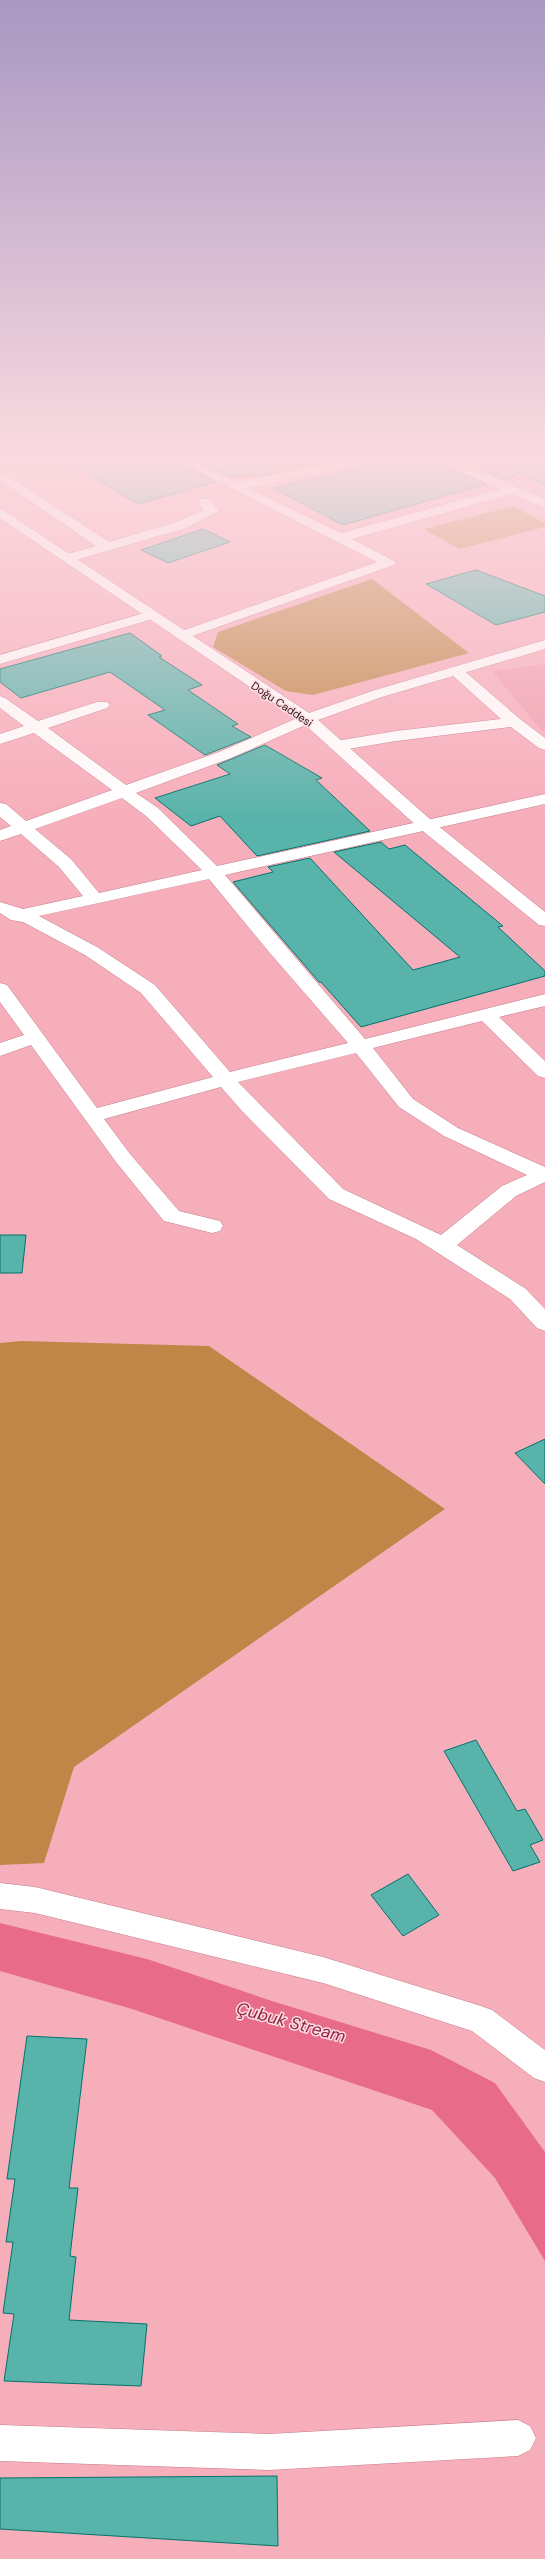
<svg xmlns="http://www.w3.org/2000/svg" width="545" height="2559" viewBox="0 0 545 2559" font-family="'DM Sans',sans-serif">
<rect width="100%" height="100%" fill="#f7aebb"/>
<path fill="#f09faf" d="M545,664V730L542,731L492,671Z"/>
<g fill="#bf8647">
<path d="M195,461H215L212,466L276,472L283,461H343L247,479L236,478Z"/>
<path d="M513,506L545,523V527L459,549L424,529Z"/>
<path d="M372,579L469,653L313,695L286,691L213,647L218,632Z"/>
<path d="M21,1341L209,1346L445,1509L74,1767L44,1863L0,1865V1343Z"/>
</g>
<path fill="#e86c89" d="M0,1923L147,1959L272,2001L431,2050L495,2083L545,2152V2261L495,2178L432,2110L132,2009L0,1971Z"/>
<g fill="#58b3aa" stroke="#00746c">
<path d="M66,461H177L216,482L138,504Z"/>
<path d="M196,461H282L273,473L255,477L249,473L231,478Z"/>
<path d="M391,461L445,466L486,484L343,525L273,488Z"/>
<path d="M490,461H545V485Z"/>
<path d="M485,471L517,476L504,480Z"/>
<path d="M203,529L230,542L168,563L141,550Z"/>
<path d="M476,570L545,596V612L496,625L426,584Z"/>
<path d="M130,633L162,656L159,657L202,685L188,690L238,724L232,726L251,737L205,755L148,715L165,710L110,672L21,698L0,682V669Z"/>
<path d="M265,745L322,778L316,780L370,831L257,856L220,816L191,826L155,798L230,774L217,765Z"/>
<path d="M381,842L389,849L405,845L503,926L498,927L545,971V976L361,1027L321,982H319L233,882L273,872L268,867L310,858L413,970L460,957L334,852Z"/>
<path d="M0,1235H26L22,1273H0Z"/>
<path d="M545,1439V1484L515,1453Z"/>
<path d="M476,1740L517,1811L525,1809L543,1840L530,1845L540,1862L513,1871L444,1751Z"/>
<path d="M408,1874L439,1915L403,1936L371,1895Z"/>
<path d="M27,2036L87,2039L69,2188H78L70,2256L76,2257L69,2320L147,2324L141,2386L4,2381L14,2314L3,2313L13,2242H6L15,2179H7Z"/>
<path d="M277,2476L278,2546L0,2529V2478Z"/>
</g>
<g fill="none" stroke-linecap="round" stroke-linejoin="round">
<g stroke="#c37d8b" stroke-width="1">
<g id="street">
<path d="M178,461H193L237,482L341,461H363L357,465L248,488L341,533L501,489L443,464L441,461H457L545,499V508L512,494L352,539L396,562L394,565L181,640L174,636L176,633L377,562Z"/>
<path d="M0,470L109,542L176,522L204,510L198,502L200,499H210L219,511L186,528L69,562L64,561L62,558L64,555L96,546L0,480Z"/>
<path d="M151,611L158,615L156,618L0,664V655Z"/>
<path d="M456,667L461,668L520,719L545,738V750L539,748L511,727L396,741L336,751L328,746L336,741L396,731L501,719L451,674L449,671L451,668Z"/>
<path d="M0,696L5,698L38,721L97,702H107L110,705L107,708L48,728L126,785L219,752L302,716H312L315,719L312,722L231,758L136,793L158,808L217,866L545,794V804L225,875L365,1039L545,994V1006L499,1017L545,1061V1078L538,1076L482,1021L373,1048L413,1099L458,1128L545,1167V1182L516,1196L457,1245L526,1289L545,1309V1331L537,1328L510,1299L416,1239L329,1199L242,1111L221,1087L104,1119L130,1154L179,1211L220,1221L223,1226L220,1231L212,1233L164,1221L116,1162L31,1045L0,1056V1043L24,1035L0,1002V983L7,985L97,1108L213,1077L141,993L85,955L23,922L11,920L0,913V902L23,909L83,896L59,867L21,834L0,841V830L11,826L0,817V803L6,804L26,821L112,790L34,733L0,744V734L24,726L0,708ZM122,798L146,816L202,870L99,893L71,859L35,829ZM209,879L269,952L348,1043L230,1072L155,985L97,947L39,916ZM356,1053L399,1107L444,1136L527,1175L502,1186L441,1235L343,1189L238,1082Z"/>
<path d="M518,2420L530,2426L536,2438L530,2450L518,2456L269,2470L0,2461V2425L269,2434Z"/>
</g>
</g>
<g stroke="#c37d8b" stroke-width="1">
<g id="secondary">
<path d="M0,508L309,713L372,691L545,640V649L382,697L318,720L431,820L545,912V926L539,925L419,828L302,722L0,518Z"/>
<path d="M0,1883L35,1887L323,1957L481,2006L492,2010L545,2050V2082L534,2078L472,2031L323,1983L35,1913L0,1909Z"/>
</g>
</g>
<use href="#street" fill="#fff" fill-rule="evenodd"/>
<use href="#secondary" fill="#fff" fill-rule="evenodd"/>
</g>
<linearGradient id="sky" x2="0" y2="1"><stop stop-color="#a897c2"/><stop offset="0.56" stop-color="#fbdbe0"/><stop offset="1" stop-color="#fbdbe0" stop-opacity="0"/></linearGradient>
<rect width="545" height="819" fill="url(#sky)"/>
<g text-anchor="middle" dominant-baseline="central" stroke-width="3" stroke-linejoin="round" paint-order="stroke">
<g font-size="11" fill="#2c1117" stroke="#fcdde2">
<text transform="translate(282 704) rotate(34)">Doğu Caddesi</text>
</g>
<g font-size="17" font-style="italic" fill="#922245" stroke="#fcdde2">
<text transform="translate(291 2022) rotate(15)">Çubuk Stream</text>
</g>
</g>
</svg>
